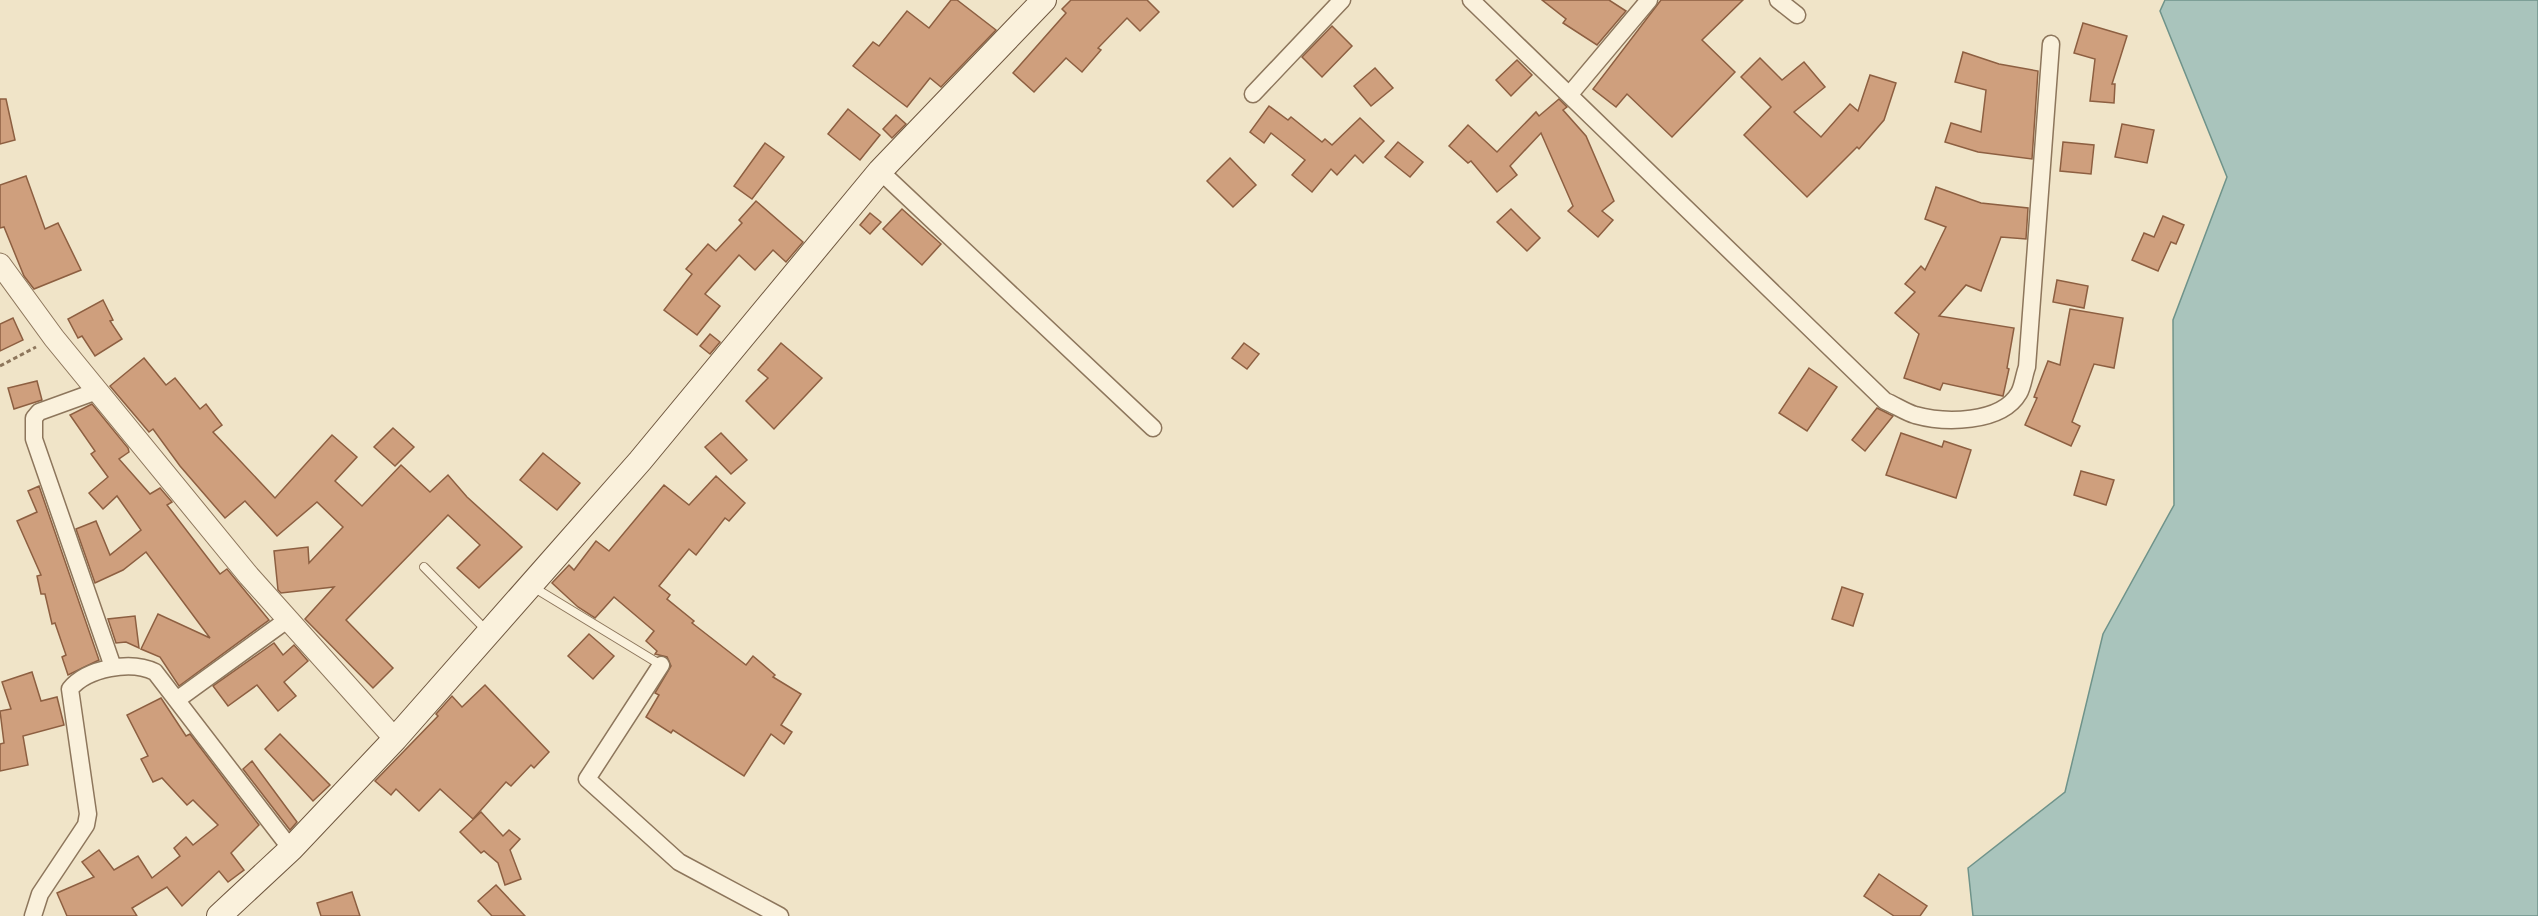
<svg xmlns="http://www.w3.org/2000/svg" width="2538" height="916" viewBox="0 0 2538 916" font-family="Spectral,serif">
<rect width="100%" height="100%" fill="#f0e4c8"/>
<path fill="#a9c4bc" stroke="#6f938a" stroke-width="1.5" d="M2165,0H2538V916H1973L1968,868L2065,792L2103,634L2174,505L2173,320L2227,177L2160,11Z"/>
<g fill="#cf9f7d" stroke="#8d5f41" stroke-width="1.5">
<path d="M951,0H957L996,30L941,87L930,78L907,107L853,66L873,42L879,46L907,11L929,28Z"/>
<path d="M1071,0H1147L1159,12L1140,31L1127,18L1098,48L1101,50L1082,72L1066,58L1034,92L1013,73L1066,13L1062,9Z"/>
<path d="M1542,0H1609L1626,11L1597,45L1563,23L1566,19Z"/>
<path d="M1661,0H1743L1702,40L1735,72L1672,137L1627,94L1616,107L1593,89Z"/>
<path d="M2083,23L2127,36L2112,84H2115L2114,103L2090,101L2095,59L2074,53Z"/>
<path d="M1332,26L1352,46L1322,77L1302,57Z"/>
<path d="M1963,52L1999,64L2038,71L2032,159L1978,152L1945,142L1951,123L1981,132L1986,90L1955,82Z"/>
<path d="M1760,58L1782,80L1804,62L1825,87L1794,112L1821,137L1850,104L1858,111L1870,75L1896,83L1884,120L1859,149L1857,147L1807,197L1744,135L1771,107L1741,77Z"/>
<path d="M1517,60L1532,75L1511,96L1496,80Z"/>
<path d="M1375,68L1393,88L1371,106L1354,86Z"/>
<path d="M0,99H6L15,140L0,144Z"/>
<path d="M1559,99L1567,107L1563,110L1586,136L1614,201L1602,211L1613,220L1598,237L1568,211L1573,206L1541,133L1510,166L1517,175L1497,192L1471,161L1468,163L1449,146L1468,125L1497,152L1536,112L1539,116Z"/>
<path d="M1269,106L1288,120L1291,117L1322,142L1325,139L1332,145L1360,118L1384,141L1363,163L1355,155L1337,175L1331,169L1312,192L1292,175L1305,160L1271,133L1264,143L1250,132Z"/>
<path d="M848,109L880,135L860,160L828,134Z"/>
<path d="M896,115L906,124L892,138L883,129Z"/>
<path d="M2122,124L2154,130L2147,163L2115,157Z"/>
<path d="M1398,142L1423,162L1410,177L1385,157Z"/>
<path d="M2063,142L2094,145L2091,174L2060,171Z"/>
<path d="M765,143L784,157L752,199L734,186Z"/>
<path d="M1230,158L1256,185L1233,207L1207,181Z"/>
<path d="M26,176L45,229L58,223L81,270L34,289L24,276L4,227L0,228V185Z"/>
<path d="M1936,187L1981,203L2028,208L2026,239L2001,237L1981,291L1966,285L1939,316L2014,328L2007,368L2009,369L2003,396L1943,383L1940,390L1904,378L1919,334L1895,313L1915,292L1905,284L1921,266L1925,270L1946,227L1925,219Z"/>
<path d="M756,201L803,242L786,262L773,250L755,270L739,255L705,294L720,306L697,335L664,310L692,274L686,269L708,244L716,251L742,223L739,220Z"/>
<path d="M902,209L941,244L922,265L883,229Z"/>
<path d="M1511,209L1540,238L1527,251L1497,222Z"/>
<path d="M870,213L881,222L870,234L860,225Z"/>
<path d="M2163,216L2184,225L2176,244L2171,242L2158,271L2132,260L2144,233L2154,237Z"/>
<path d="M2057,280L2088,286L2084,308L2053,302Z"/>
<path d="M103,300L113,320L110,321L122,339L95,356L82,336L78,338L68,319Z"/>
<path d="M2070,309L2123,318L2114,368L2094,364L2072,422L2080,426L2071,446L2025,425L2037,398L2034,397L2048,361L2060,365Z"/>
<path d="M13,318L23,340L0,351V324Z"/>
<path d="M710,334L720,342L710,354L700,346Z"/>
<path d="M781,343L822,378L774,429L746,401L768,378L758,370Z"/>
<path d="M1244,343L1259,354L1247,369L1232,358Z"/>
<path d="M144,358L166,385L175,378L200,409L206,404L222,425L213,432L275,498L332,435L357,457L335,481L362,506L401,465L430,492L448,475L467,497L522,547L479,588L457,568L480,545L448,515L346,620L393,668L373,688L305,619L334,587L281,593L278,590L274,551L308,547L309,563L343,527L317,502L277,536L245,501L225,518L180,466L153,429L149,432L110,386Z"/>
<path d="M1809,368L1837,387L1807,431L1779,413Z"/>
<path d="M37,381L42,400L14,409L8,388Z"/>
<path d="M92,404L128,448L129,452L119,459L150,494L160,488L172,502L167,505L220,574L227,569L269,620L179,686L160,657L141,649L158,614L210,638L146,552L123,570L95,583L76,529L96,521L110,555L141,530L117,496L103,509L89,493L108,477L91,454L95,451L70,415Z"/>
<path d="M1877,408L1893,416L1865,451L1852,440Z"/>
<path d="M393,428L414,447L395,466L374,447Z"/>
<path d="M721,433L747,460L731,474L705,447Z"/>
<path d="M1901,433L1942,447L1944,441L1971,450L1956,498L1886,475Z"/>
<path d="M543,453L580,483L557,510L520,480Z"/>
<path d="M2081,471L2114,480L2106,505L2074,495Z"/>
<path d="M716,476L745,503L729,521L725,518L696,555L689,549L659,586L670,595L667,599L694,621L692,623L746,665L753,656L775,675L773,677L801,694L781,725L792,732L784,744L771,734L744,776L673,730L671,733L646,717L659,695L655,693L671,666L667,657L655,654L657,651L646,641L654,631L614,597L595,618L578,607L552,583L569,565L574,570L596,541L609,551L664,485L689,505Z"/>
<path d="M39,486L99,660L68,675L62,657L66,655L55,623L52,624L45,594H41L37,576L41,575L17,521L37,512L28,491Z"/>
<path d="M1842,587L1863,594L1853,626L1832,619Z"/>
<path d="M135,616L139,648L126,642L116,643L108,619Z"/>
<path d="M589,634L614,656L593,679L568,656Z"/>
<path d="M274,643L283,655L294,645L308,661L284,682L296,696L278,711L257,685L228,706L213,686Z"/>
<path d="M32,672L41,701L57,697L64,725L23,736L28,765L0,771V744L4,743L0,711L11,709L2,682Z"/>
<path d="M485,685L549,752L534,768L531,765L511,786L506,782L473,819L440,789L419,811L396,789L391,795L375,781L438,716L436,714L452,696L462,707Z"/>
<path d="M161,698L186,736L190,734L259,825L231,853L244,870L228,882L219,871L182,906L167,887L132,908L137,916H67L57,893L94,877L82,862L99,850L114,870L138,856L152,878L180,856L174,848L186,837L193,845L218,825L193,800L187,805L162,778L153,782L141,759L148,756L127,715Z"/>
<path d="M280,734L330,785L313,801L265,749Z"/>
<path d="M252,761L297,822L290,830L243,769Z"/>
<path d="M481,812L503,836L509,830L520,839L510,850L521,879L505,885L498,863L484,851L481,853L460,832Z"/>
<path d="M1879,874L1927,906L1920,916H1894L1864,896Z"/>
<path d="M496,885L525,916H492L478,901Z"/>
<path d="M352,892L360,916H321L317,903Z"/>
</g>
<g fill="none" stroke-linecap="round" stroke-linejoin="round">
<g stroke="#8d765c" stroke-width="10">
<g id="service">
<path d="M424,567L487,631"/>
<path d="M533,587L661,665"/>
</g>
</g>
<g stroke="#8d765c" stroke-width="19">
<g id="minor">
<path d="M1471,0L1885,401C1895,405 1905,412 1915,415C1944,423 2001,424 2019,393C2023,386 2024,375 2027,367L2051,44"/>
<path d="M1778,0L1797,15"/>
<path d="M1253,94L1342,0"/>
<path d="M1570,94L1649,0"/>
<path d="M880,171L1153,428"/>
<path d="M97,391L39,412L34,418V439L113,667"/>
<path d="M661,665L587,779L679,862L780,916"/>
<path d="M178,699L287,620"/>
<path d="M33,916L40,894L86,825L88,814L70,689C87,668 131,660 155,672L291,849"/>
</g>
</g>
<g stroke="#8d765c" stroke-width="23">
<path id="tertiary" d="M0,264L54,338L249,576L395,739"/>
</g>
<g stroke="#6f573f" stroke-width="26">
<path id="secondary" d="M219,916L291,849L395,739L640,461L880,171L1044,0"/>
</g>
<path stroke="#8d765c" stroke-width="3" stroke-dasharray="4.5 3" stroke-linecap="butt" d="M0,366L36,347"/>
<use href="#service" stroke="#faf1dc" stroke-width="8"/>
<use href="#minor" stroke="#faf1dc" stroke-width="16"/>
<use href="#tertiary" stroke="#faf1dc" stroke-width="21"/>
<use href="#secondary" stroke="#faf1dc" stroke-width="24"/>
</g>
</svg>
